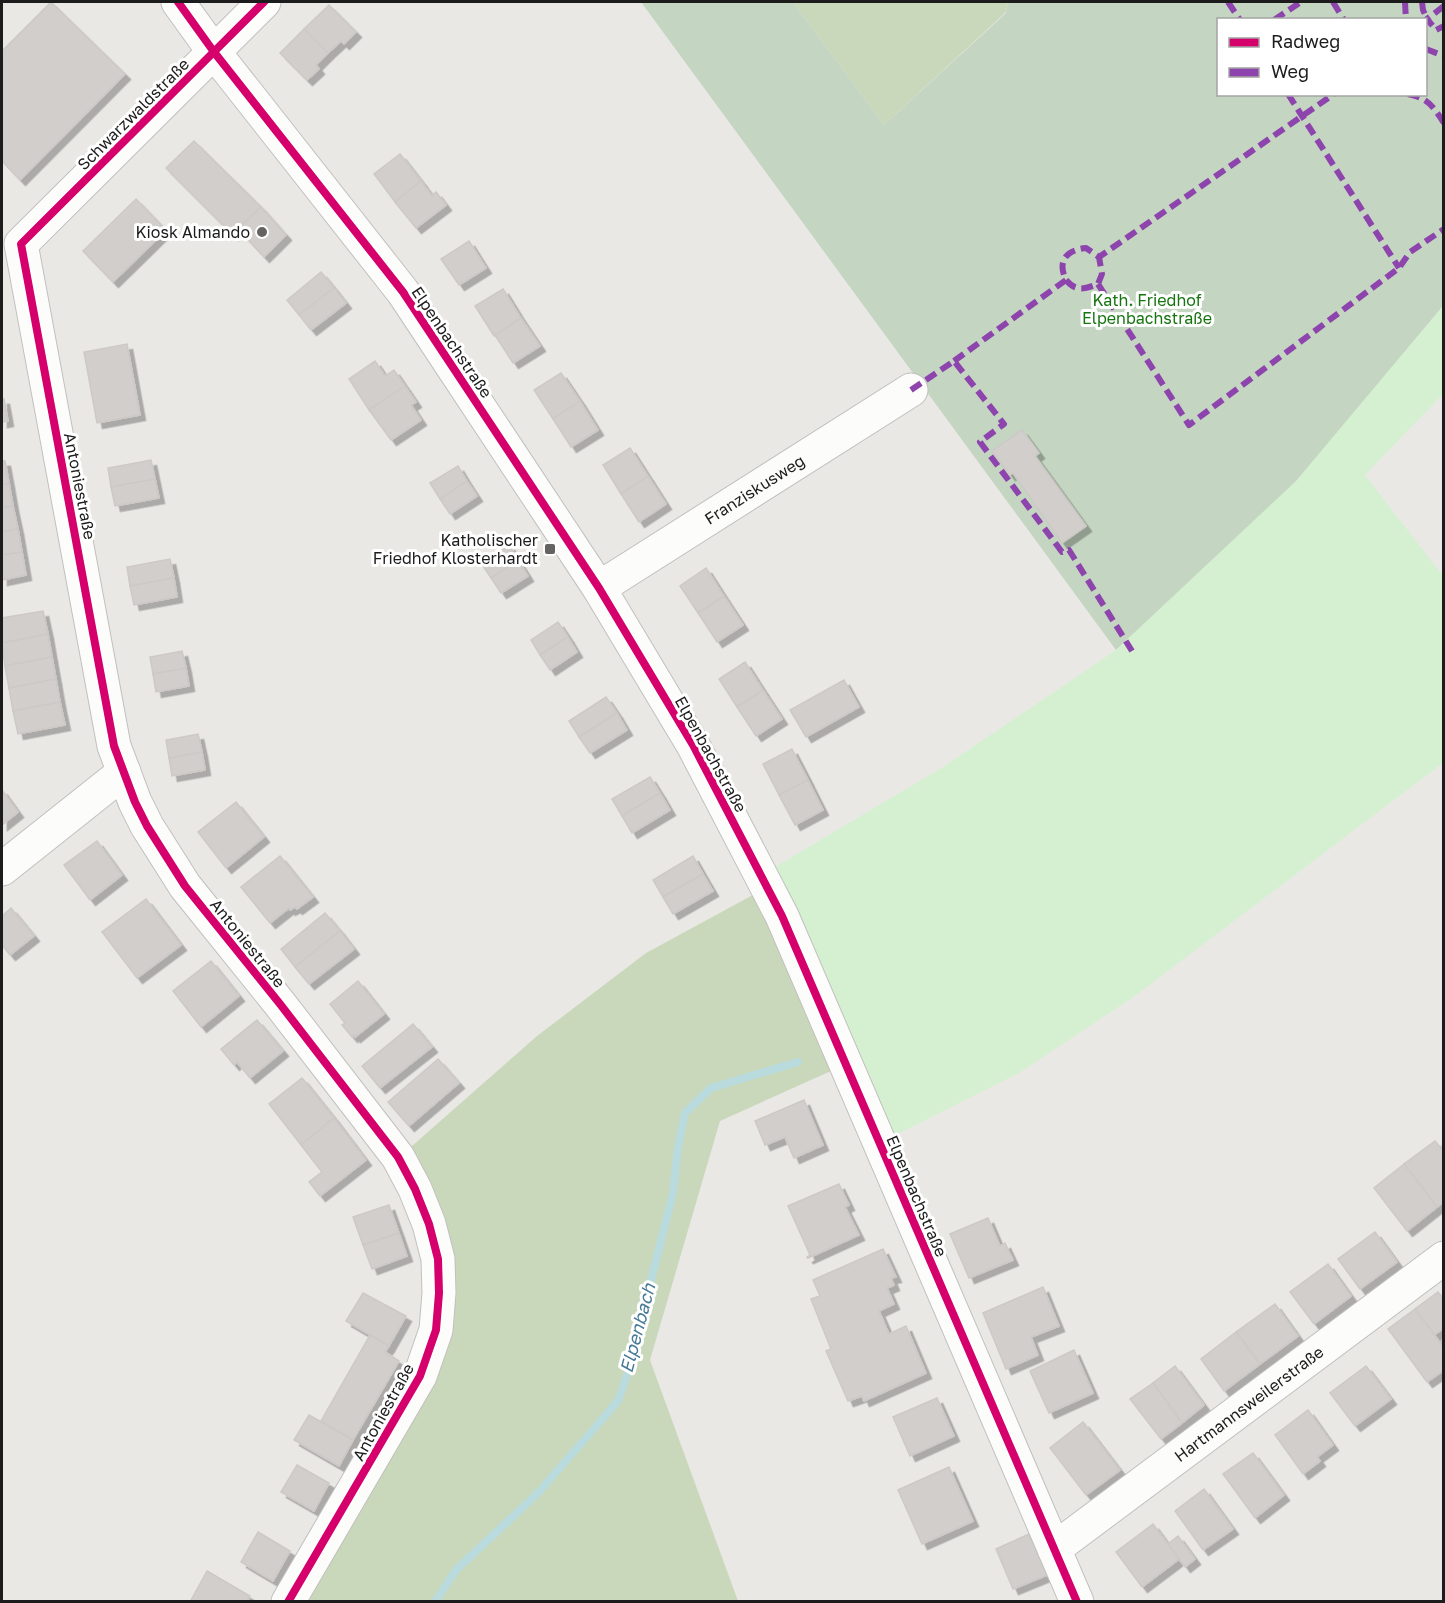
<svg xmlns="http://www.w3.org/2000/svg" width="1445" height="1603" viewBox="0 0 1445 1603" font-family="'Golos Text',sans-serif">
<defs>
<filter id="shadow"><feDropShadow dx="5.5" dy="5.5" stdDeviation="0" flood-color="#0004"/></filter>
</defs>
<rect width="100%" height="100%" fill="#eae8e5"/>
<g fill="#c9d8bb">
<path d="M793,2H1008L1006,12L884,125Z"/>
<path d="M762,890L842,1066L720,1121L650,1360L738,1601L298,1602L442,1327L404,1153L537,1036L646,953Z"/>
</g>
<path fill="#c4d5c2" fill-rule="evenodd" d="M641,2H793L884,125L1006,13L1008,2H1443V306L1296,482L1116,650ZM1218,20H1426V94H1218Z"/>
<path fill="#d5f0d1" d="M1443,306V394L1365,475L1443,576V763L1132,998L1019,1073L886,1140L765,873L943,767L1116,650L1296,481Z"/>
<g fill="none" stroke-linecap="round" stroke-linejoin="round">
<path stroke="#b9dbdd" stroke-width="8" d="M435,1602L456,1570L538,1493L618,1401L627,1375L673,1193L678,1147L685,1113L711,1088L798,1062"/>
</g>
<g fill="#d1cecc" stroke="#cdc9c6" stroke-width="1.5" filter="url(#shadow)">
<path d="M51,2L125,74L20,180L2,161V51Z"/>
<path d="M329,5L356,32L344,44L341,41L328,53L304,29Z"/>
<path d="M304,29L328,53L316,65L319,69L307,80L280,53Z"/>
<path d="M194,141L261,207L233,235L166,168Z"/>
<path d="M400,154L421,181L395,202L374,174Z"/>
<path d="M421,181L432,196L436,192L446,205L416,228L395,202Z"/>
<path d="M136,199L166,230L113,282L83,251Z"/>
<path d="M261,207L286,235L264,257L238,229Z"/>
<path d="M469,241L486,268L459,285L441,259Z"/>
<path d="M321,272L334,288L299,315L287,300Z"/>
<path d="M334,288L346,303L311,330L299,315Z"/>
<path d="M503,289L521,318L494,336L475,306Z"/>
<path d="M521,318L540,346L513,363L495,335Z"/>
<path d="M127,344L140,415L97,423L84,352Z"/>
<path d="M375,361L385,376L394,370L405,386L369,410L349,379Z"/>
<path d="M561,373L580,401L553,419L534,390Z"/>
<path d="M405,386L416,402L411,405L421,420L391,440L369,410Z"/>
<path d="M2,399H4L8,421L2,422Z"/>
<path d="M580,401L598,430L571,447L553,419Z"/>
<path d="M1022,430L1039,453L1035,456L1086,526L1062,543L1013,473L1010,475L992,451Z"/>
<path d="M630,448L648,476L621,494L603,465Z"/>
<path d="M151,460L155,479L111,487L108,468Z"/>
<path d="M2,461H5L9,483L2,485Z"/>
<path d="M458,466L467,481L440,499L430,483Z"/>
<path d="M648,476L666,504L639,522L621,494Z"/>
<path d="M155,479L159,498L115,506L111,487Z"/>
<path d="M467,481L477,496L450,514L440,499Z"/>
<path d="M9,483L13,506L2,508V485Z"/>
<path d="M13,506L18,529L2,532V508Z"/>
<path d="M18,529L22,552L2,555V532Z"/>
<path d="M509,545L518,560L491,578L481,563Z"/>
<path d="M22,552L26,575L2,580V555Z"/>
<path d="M170,559L174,578L130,586L127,567Z"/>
<path d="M518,560L528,576L501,593L491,578Z"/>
<path d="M706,568L724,596L698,613L680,586Z"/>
<path d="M174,578L177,597L134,605L130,586Z"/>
<path d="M724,596L743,625L717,642L698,613Z"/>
<path d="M43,611L48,634L2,643V618Z"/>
<path d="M558,622L568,637L540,655L531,640Z"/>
<path d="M48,634L52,657L5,666L2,643Z"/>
<path d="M568,637L577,652L550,670L540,655Z"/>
<path d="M182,651L186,668L153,674L150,657Z"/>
<path d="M52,657L56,679L9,688L5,666Z"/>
<path d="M745,662L763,690L737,707L719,679Z"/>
<path d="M186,668L189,686L156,692L153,674Z"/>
<path d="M56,679L60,702L13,711L9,688Z"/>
<path d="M844,680L859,707L806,737L790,710Z"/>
<path d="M763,690L782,719L756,736L737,707Z"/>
<path d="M606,697L617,713L579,737L569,721Z"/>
<path d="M60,702L65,725L18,734L13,711Z"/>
<path d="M617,713L627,730L590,753L579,737Z"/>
<path d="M198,734L202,752L169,758L166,740Z"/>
<path d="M792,749L808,780L779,795L763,764Z"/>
<path d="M202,752L205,770L172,776L169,758Z"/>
<path d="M650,777L660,793L622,816L612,799Z"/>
<path d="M808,780L823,810L795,825L779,795Z"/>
<path d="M2,790L18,812L2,825Z"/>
<path d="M660,793L670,810L632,833L622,816Z"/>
<path d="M236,802L264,837L226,868L198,832Z"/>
<path d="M97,841L122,875L90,900L64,865Z"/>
<path d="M280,856L313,897L297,909L295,907L290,910L289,908L270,923L241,887Z"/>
<path d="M693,856L703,874L663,897L653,880Z"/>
<path d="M703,874L713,891L673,914L663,897Z"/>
<path d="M146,899L181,945L137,978L102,932Z"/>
<path d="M11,908L34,936L10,955L2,945V916Z"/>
<path d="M325,913L340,931L295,967L281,949Z"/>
<path d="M340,931L354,949L309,984L295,967Z"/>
<path d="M211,961L239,996L201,1027L173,991Z"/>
<path d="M358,981L384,1014L355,1037L354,1035L352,1037L342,1025L345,1023L330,1004Z"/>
<path d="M257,1020L283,1051L250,1078L237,1062L234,1065L221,1049Z"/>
<path d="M413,1024L432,1047L380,1088L362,1066Z"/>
<path d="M438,1059L459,1083L409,1126L388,1102Z"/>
<path d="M302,1078L334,1118L301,1145L269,1104Z"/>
<path d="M804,1100L823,1145L794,1158L785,1137L765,1145L755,1121Z"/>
<path d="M334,1118L366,1160L320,1196L309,1182L322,1172L301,1145Z"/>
<path d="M1435,1141L1444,1152V1202L1437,1207L1404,1164Z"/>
<path d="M1404,1164L1437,1207L1407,1231L1374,1188Z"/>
<path d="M839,1184L849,1205L845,1207L859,1235L808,1258L807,1257L810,1255L788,1206Z"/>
<path d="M389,1205L399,1233L363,1245L353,1217Z"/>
<path d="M988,1218L1000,1246L1005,1243L1013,1260L969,1278L950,1234Z"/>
<path d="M1375,1232L1397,1262L1360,1289L1338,1259Z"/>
<path d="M399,1233L407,1256L372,1269L363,1245Z"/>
<path d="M883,1249L896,1277L891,1278L894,1285L887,1288L894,1304L879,1311L889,1334L906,1326L926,1373L864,1401L862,1396L848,1401L826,1351L831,1349L811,1299L820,1296L813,1280Z"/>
<path d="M1328,1264L1351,1296L1314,1324L1290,1292Z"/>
<path d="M1043,1287L1059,1326L1031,1337L1038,1355L1006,1369L983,1313Z"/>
<path d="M1438,1292L1444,1299V1328L1434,1335L1415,1309Z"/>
<path d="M363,1293L406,1316L389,1346L346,1321Z"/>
<path d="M1275,1304L1298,1336L1260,1364L1236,1332Z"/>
<path d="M1415,1309L1444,1348V1370L1427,1382L1388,1329Z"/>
<path d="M1236,1332L1260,1364L1224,1391L1201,1359Z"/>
<path d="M370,1335L389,1346L385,1352L399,1361L353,1440L321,1421Z"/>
<path d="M1074,1350L1093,1393L1049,1413L1030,1371Z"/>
<path d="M1175,1366L1204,1405L1182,1423L1153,1383Z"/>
<path d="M1366,1366L1391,1399L1355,1426L1330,1393Z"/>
<path d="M1153,1383L1182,1423L1161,1439L1130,1399Z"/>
<path d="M937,1398L954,1436L910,1456L893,1417Z"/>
<path d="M1308,1410L1333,1445L1317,1457L1320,1461L1303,1474L1275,1435Z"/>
<path d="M309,1415L353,1440L339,1466L294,1440Z"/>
<path d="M1083,1422L1120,1470L1086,1495L1050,1448Z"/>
<path d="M1253,1453L1284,1495L1255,1518L1223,1474Z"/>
<path d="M297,1465L329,1483L314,1511L281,1492Z"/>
<path d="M949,1467L973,1521L922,1544L898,1490Z"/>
<path d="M1204,1489L1233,1529L1203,1550L1175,1511Z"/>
<path d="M1153,1524L1179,1559L1142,1587L1116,1552Z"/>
<path d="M258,1532L290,1551L273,1581L241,1562Z"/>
<path d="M1029,1534L1047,1575L1013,1589L996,1549Z"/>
<path d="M1178,1536L1195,1559L1185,1567L1168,1544Z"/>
<path d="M207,1571L250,1596L247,1602H190Z"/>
</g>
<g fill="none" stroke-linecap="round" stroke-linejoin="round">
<g stroke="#c1c0bf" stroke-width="35">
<g id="minor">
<path d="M178,2L214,52L403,292L599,588L693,745L782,916L1077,1602"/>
<path d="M264,2L21,244L114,746L135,802L147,826L185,886L280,1004L398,1157L415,1189L429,1224L438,1259L439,1293L436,1330L420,1376L288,1602"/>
<path id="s1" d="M599,588L911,390"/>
<path d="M2,869L124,772"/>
<path id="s2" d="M1054,1549L1444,1258"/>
</g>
</g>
<use href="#minor" stroke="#fcfcfb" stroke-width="33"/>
<g stroke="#8e44ad" stroke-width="6" stroke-dasharray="12 6" stroke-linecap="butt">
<path d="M1228,2L1240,20"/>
<path d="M1333,2L1344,20"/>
<path d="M1405,2L1406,20"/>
<path d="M1422,2L1423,10L1427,19"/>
<path d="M1444,6L1427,19L1436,30L1444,26"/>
<path d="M1274,20L1301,2"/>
<path d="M1426,49L1444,56"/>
<path d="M1288,94L1399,268"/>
<path d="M1408,94C1428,98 1433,106 1444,123"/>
<path d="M1066,280C1076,292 1085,289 1098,284L1102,274L1099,257"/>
<path d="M1098,284L1189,425L1399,268L1410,252L1444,229"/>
<path d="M954,361L1066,280C1057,261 1066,250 1086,248L1099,257L1334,94"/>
<path d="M911,390L954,361L1004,424L980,442L1062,552L1069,550L1132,651"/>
</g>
<g stroke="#fff" stroke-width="11">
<g id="cycleway">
<path d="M178,2L214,52L403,292L599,588L693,745L782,916L1077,1602"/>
<path d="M264,2L21,244L114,746L135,802L147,826L185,886L280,1004L398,1157L415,1189L429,1224L438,1259L439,1293L436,1330L420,1376L288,1602"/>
</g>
</g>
<use href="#cycleway" stroke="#d6006c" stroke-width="8"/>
</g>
<g fill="#646362" stroke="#fff" stroke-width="2">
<circle cx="262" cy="232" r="6"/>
<rect x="544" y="543" width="12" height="12" rx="3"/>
</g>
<g text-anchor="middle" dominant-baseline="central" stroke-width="6" stroke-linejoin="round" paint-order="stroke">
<g font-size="16" fill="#1c1c1c" stroke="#fff">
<text transform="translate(133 114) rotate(-45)">Schwarzwaldstraße</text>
<text transform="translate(452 342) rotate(56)">Elpenbachstraße</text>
<text transform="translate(80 486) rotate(79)">Antoniestraße</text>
<text stroke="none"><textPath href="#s1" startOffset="184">Franziskusweg</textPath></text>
<text transform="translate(711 754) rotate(61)">Elpenbachstraße</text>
<text transform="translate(248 943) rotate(51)">Antoniestraße</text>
<text transform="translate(917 1196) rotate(67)">Elpenbachstraße</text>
<text stroke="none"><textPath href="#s2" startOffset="243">Hartmannsweilerstraße</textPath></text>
<text transform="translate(383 1412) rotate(-61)">Antoniestraße</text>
</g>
<g font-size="16" fill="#1c1c1c" stroke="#fff" text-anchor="end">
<text x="250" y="232">Kiosk Almando</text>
<text x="538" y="540">Katholischer<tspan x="538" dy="18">Friedhof Klosterhardt</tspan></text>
</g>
<g font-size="16" fill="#15750f" stroke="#fff">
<text x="1147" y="300">Kath. Friedhof<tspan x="1147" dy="18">Elpenbachstraße</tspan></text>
</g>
<g font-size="18" font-style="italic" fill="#477b99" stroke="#fff">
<text transform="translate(637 1328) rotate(-75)">Elpenbach</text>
</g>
</g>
<rect width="1445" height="1603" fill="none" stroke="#1c1c1c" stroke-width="6"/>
<rect x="1217" y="18" width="210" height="78" fill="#ffffff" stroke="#a4a4a4" stroke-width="1.5"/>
<rect x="1229" y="38" width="30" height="9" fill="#d6006c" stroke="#a4a4a4" stroke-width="1.5"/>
<text x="1271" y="48" font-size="18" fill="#1c1c1c">Radweg</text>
<rect x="1229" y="68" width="30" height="9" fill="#8e44ad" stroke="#a4a4a4" stroke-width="1.5"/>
<text x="1271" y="78" font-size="18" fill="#1c1c1c">Weg</text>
</svg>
